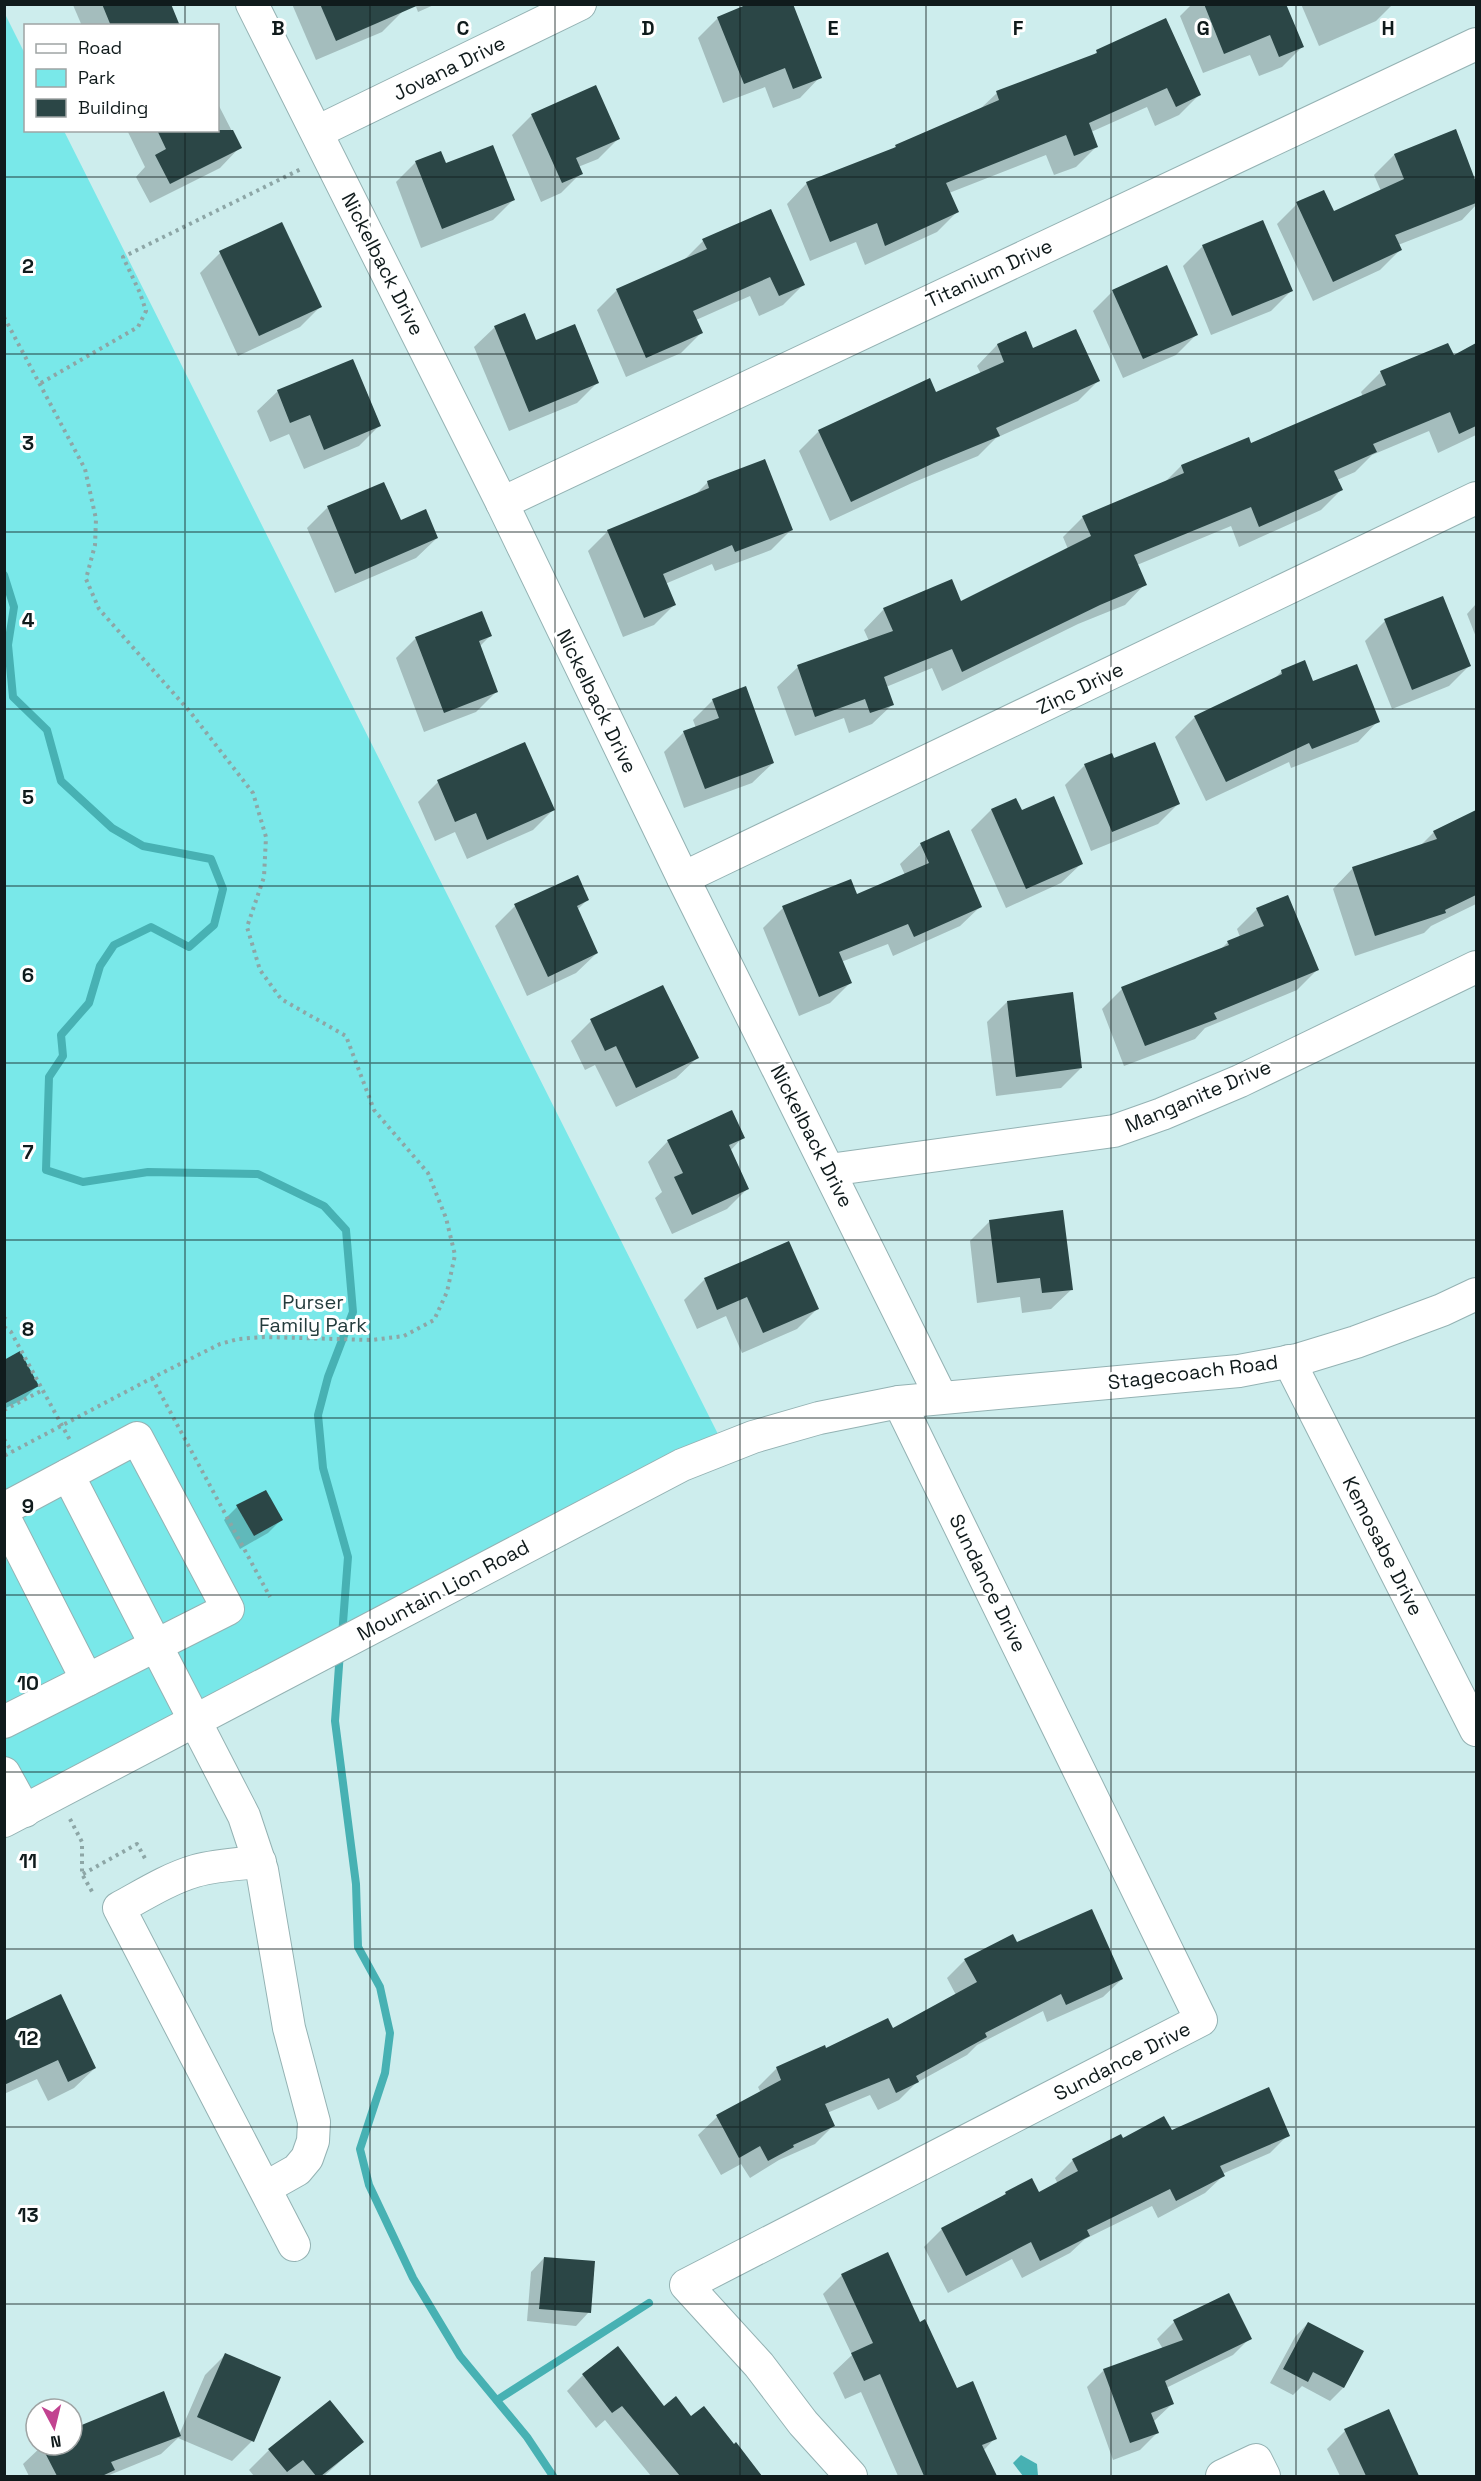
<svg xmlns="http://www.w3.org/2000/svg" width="1481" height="2481" viewBox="0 0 1481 2481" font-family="'Space Grotesk',sans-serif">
<rect width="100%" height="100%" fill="#cdeded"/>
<path fill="#79e8e9" d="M4,12L25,54L26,130L64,131L725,1448L4,1821Z"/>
<path fill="#47b1b3" d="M1021,2455L1037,2464L1038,2476H1023L1013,2463Z"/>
<g fill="#0003">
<path d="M169,4L179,26H82L73,5Z"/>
<path d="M292,4H399L402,12L382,32L316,60Z"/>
<path d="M415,4H436L418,12Z"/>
<path d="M1192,4H1285L1302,47L1282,67L1259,76L1250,55L1203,73L1180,16Z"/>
<path d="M1301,4H1393L1376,21L1319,46Z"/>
<path d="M718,18L820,77L800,98L773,108L765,87L723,103L698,38Z"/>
<path d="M1097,52L1199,95L1179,115L1155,126L1147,107L1091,132L1097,146L1076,167L1054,175L1046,155L949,193L957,212L937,232L865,265L856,242L810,261L787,204L807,183L892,150L896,146L979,110L997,93L1091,57Z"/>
<path d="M218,104L240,147L220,168L150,203L136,177L145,167L127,130H218Z"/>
<path d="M532,115L618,139L598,159L578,167L581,173L561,193L541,202L512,135Z"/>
<path d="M1455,131L1476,187V205L1462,220L1398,245L1400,250L1380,270L1313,301L1277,224L1297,204L1333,213L1381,191L1374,175L1394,155Z"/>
<path d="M416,162L445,165L513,200L493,220L421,248L396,182Z"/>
<path d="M703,241L803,285L783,305L759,316L750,296L696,320L701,333L681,353L626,377L597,310L617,290L683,261Z"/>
<path d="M1203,246L1291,291L1271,311L1211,335L1183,266Z"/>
<path d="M220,253L320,307L300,327L238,356L200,273Z"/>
<path d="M1113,291L1196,335L1176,355L1123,378L1093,311Z"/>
<path d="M495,327L597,383L577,403L509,431L474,347Z"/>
<path d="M1025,333L1033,350L1098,381L1078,401L996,438L978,456L912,483L830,521L799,451L819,431L935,394L981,374L977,366L997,345Z"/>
<path d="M1476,344V435L1438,453L1429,431L1372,455L1355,472L1337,480L1341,490L1321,510L1239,547L1231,526L1137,565L1145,584L1125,605L1078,624L942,691L932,668L886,687L893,704L872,724L849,733L844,718L795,736L777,687L798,667L869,641L864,630L884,609L960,603L1068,549L1063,537L1083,517L1165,482L1181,466L1251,445L1363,397L1361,392L1381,372L1453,357Z"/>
<path d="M278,391L379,426L359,446L304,469L289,434L270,442L257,411Z"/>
<path d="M708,482L791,530L771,550L715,571L712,564L665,584L674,605L654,625L623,637L588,551L608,531L695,495Z"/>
<path d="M383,484L400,522L437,538L416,558L335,593L307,528L327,508Z"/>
<path d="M1476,604V637L1467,614Z"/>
<path d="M1385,621L1469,666L1449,686L1392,709L1365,641Z"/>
<path d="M490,636L479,647L496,692L476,712L424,732L396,658L416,638Z"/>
<path d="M1282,671L1312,682L1378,721L1358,742L1291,768L1289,762L1206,801L1175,737L1195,717L1273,680Z"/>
<path d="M713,700L773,763L752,783L684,808L664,752L684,732L696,728L693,720Z"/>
<path d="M1113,760L1178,804L1158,824L1091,851L1065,785L1085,765Z"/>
<path d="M438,782L553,810L533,830L467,859L455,832L435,841L418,802Z"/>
<path d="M1016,800L1021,812L1082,863L1061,883L1006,908L971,830L991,810Z"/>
<path d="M1476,812V904L1431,926L1424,933L1355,956L1333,889L1353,868L1420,846L1434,832Z"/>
<path d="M921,844L981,906L960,926L893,956L888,944L841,962L850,983L830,1003L799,1016L763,928L783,908L856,896L905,875L900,864Z"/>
<path d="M587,900L577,910L597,953L576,973L527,996L495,926L515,906Z"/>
<path d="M1257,909L1317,970L1297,990L1205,1028L1195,1039L1124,1066L1102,1009L1122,989L1219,951L1228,942L1240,937L1237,929Z"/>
<path d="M1007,1002L1081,1068L1061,1088L996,1096L987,1022Z"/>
<path d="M591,1021L697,1058L676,1078L616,1107L595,1065L585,1070L571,1041Z"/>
<path d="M743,1137L730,1151L747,1189L727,1209L672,1234L655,1198L662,1192L648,1162L668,1141Z"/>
<path d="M990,1221L1072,1289L1051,1309L1022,1313L1020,1297L977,1303L970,1241Z"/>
<path d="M788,1243L817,1309L797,1329L742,1353L726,1316L697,1329L684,1300L704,1280Z"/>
<path d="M4,1362L37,1386L24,1399L4,1409Z"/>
<path d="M237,1507L281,1520L268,1533L240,1549L224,1520Z"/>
<path d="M1017,1944L1122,1979L1103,1997L1047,2022L1043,2011L977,2045L967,2055L916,2083L899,2100L878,2110L870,2095L827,2113L833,2126L815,2144L779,2160L750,2178L741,2164L721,2175L698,2135L717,2117L761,2093L758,2087L777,2068L824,2047L825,2050L892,2030L956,1995L947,1978L965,1960Z"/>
<path d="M4,2022L95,2068L74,2088L48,2101L37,2079L4,2094Z"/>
<path d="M1171,2132L1288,2135L1270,2153L1222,2174L1223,2176L1205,2193L1158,2218L1152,2206L1085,2239L1070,2253L1022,2278L1012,2259L948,2293L924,2247L942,2229L998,2200L1006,2193L1039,2194L1058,2184L1055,2178L1073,2160L1122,2140Z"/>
<path d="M544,2258L589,2312L576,2326L527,2321L531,2272Z"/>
<path d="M842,2275L919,2324L957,2390L995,2438L983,2451L995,2476H898L861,2392L845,2399L833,2373L852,2355L823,2294Z"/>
<path d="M1174,2322L1250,2338L1233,2355L1166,2388L1172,2404L1153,2422L1157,2433L1140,2450L1113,2460L1087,2387L1104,2370L1163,2349L1157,2339Z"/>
<path d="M1308,2323L1362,2351L1343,2388L1330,2401L1302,2386L1293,2395L1270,2383L1295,2337Z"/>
<path d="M618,2348L664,2408L691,2418L734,2446L736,2444L760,2476H651L605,2420L596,2428L567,2391L583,2375Z"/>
<path d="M225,2355L252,2441L232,2461L178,2438L161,2454L107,2476H29L23,2464L43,2445H72V2431L179,2435L205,2375Z"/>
<path d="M1388,2411L1418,2476H1340L1327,2449L1345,2431Z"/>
<path d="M362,2442L324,2476H254L249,2470L269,2450Z"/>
</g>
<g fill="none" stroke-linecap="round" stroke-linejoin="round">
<g stroke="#47b1b3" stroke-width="8">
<path d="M4,575L14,607L8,645L13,697L47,730L61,781L112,828L143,846L211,859L223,889L214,925L189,947L151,927L114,945L100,966L89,1003L61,1035L63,1056L49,1077L46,1170L83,1182L148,1172L258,1174L324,1206L346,1230L353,1312L328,1377L318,1415L323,1468L348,1557L342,1636"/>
<path d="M340,1652L335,1721L356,1884L358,1947L380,1987L390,2033L385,2073L360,2149L369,2185L413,2278L460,2356L527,2437L553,2476"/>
<path d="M497,2400L649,2303"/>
</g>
</g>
<g fill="#2b4646">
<path d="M102,4H171L180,26H111Z"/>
<path d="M320,4H421L336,41Z"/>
<path d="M748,4H793L822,78L793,89L785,68L744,84L717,17Z"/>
<path d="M1204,4H1286L1304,47L1279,57L1270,35L1224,54Z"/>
<path d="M1166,18L1201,95L1176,107L1167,88L1089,123L1098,147L1074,156L1066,135L946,183L959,212L885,246L877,223L830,242L806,182L896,147L895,145L999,100L996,91L1097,53L1096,50Z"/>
<path d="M596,85L620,139L576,158L583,174L562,183L531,114Z"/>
<path d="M1456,129L1476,182V203L1395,235L1402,250L1333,282L1296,202L1324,190L1334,211L1404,179L1394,154Z"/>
<path d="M157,130H233L242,148L170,184L155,155L166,149Z"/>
<path d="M493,145L515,200L442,229L415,161L441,151L446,163Z"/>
<path d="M771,209L805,285L779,296L770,277L693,311L703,333L646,358L616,289L707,249L702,239Z"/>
<path d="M1263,220L1293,291L1232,316L1202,245Z"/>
<path d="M282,222L322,307L259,336L219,251Z"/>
<path d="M1167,265L1198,335L1143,359L1112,290Z"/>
<path d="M525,313L536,340L575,324L599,383L529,412L494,326Z"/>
<path d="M1076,329L1100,381L996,428L1000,436L934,463L851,502L818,430L930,378L936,392L1004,362L997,344L1026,331L1033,348Z"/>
<path d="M1448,343L1454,355L1476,343V426L1459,434L1450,412L1373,444L1377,452L1334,471L1343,490L1259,527L1251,507L1134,555L1147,585L1100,605L962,672L952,649L884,677L894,705L870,713L865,699L815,717L797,665L893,631L883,608L952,579L961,601L1091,536L1082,516L1184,473L1181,465L1249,437L1251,443L1386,385L1380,371Z"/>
<path d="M353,359L381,426L324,450L310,415L290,423L277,390Z"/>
<path d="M765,459L793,530L735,552L732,545L663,574L676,605L644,618L607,530L709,488L707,481Z"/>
<path d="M384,482L401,520L426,509L438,538L355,574L327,506Z"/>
<path d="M1443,596L1471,666L1412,690L1384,619Z"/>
<path d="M482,611L492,636L479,641L498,692L444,713L415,637Z"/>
<path d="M1305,660L1313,681L1357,664L1380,722L1312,749L1309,743L1226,782L1194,716L1282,674L1281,670Z"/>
<path d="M746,686L774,763L705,789L683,731L719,718L712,699Z"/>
<path d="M525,742L555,810L487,840L476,813L455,822L437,780Z"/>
<path d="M1155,742L1180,804L1112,832L1084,764L1112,753L1114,758Z"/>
<path d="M1054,796L1083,864L1026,889L991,809L1016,798L1022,810Z"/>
<path d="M1476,810V895L1445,910L1446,913L1375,936L1352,867L1437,839L1433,831Z"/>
<path d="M949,830L982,907L914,937L908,924L839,952L852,983L819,997L782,906L851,879L857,894L929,863L920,843Z"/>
<path d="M578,875L589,900L577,906L598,953L548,977L514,904Z"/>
<path d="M1288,895L1319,970L1214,1013L1217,1019L1145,1046L1121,987L1229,945L1227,941L1264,926L1256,908Z"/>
<path d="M663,985L699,1058L636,1088L616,1046L605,1051L590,1019Z"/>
<path d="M1073,992L1082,1068L1016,1077L1007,1001Z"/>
<path d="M732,1110L745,1138L729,1145L749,1189L692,1215L674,1177L683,1173L667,1140Z"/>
<path d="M1063,1210L1073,1290L1042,1293L1040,1278L997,1283L989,1220Z"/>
<path d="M789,1241L819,1309L763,1333L747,1297L717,1310L704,1278Z"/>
<path d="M20,1351L39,1386L4,1404V1360Z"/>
<path d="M266,1490L283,1520L254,1536L236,1505Z"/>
<path d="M1092,1909L1123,1979L1066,2005L1061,1994L985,2033L987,2037L916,2076L919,2082L896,2093L889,2078L825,2104L835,2126L793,2145L794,2147L768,2161L760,2146L739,2158L716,2115L781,2080L776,2067L825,2045L826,2048L888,2018L893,2028L977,1982L964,1959L1013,1934L1017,1942Z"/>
<path d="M61,1994L96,2068L68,2082L58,2060L4,2085V2021Z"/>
<path d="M1269,2087L1290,2136L1220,2166L1225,2176L1176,2201L1170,2189L1087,2230L1090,2236L1040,2261L1031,2242L966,2276L941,2228L1006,2194L1005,2192L1032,2178L1039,2192L1078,2171L1072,2159L1121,2134L1123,2138L1164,2116L1172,2130Z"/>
<path d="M888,2252L920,2322L925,2319L957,2388L973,2381L997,2439L982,2445L997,2476H924L880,2374L864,2381L851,2353L873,2343L841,2274Z"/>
<path d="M544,2257L595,2261L591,2313L539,2309Z"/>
<path d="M1229,2293L1252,2339L1165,2381L1174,2404L1151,2413L1159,2433L1130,2443L1103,2369L1183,2340L1173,2320Z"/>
<path d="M1308,2322L1364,2351L1344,2388L1313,2372L1308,2382L1283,2369Z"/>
<path d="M618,2346L664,2406L676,2396L691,2416L704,2406L734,2444L736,2442L762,2476H680L622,2406L612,2413L582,2374Z"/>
<path d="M225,2353L281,2377L254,2442L197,2417Z"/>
<path d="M164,2391L181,2436L111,2462L115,2470L102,2476H57L41,2445H72V2429Z"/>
<path d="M330,2400L364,2442L321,2476H316L303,2460L287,2472L268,2449Z"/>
<path d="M1389,2409L1419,2476H1366L1344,2429Z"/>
</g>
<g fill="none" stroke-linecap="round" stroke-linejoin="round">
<g stroke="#94b2b3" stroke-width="34">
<g id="minor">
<path d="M252,4L502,503L683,878L941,1397"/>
<path d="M317,132L580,4"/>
<path d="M502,503L1476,44"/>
<path d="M683,878L1476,498"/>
<path d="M829,1170L1114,1131L1162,1114L1240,1081L1476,967"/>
<path d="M1289,1361L1476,1730"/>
<path d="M68,1475L244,1816L262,1870L289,2028L314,2122L313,2141L307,2158L297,2170L265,2188"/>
<path d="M4,1509L137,1438L228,1609L4,1722"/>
<path d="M4,1517L87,1680"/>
<path d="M4,1773L25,1811"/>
<path d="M4,1821L682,1465L753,1437L819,1418L899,1402L1239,1371L1297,1360L1356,1342L1442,1310L1476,1294"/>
<path d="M260,1862C238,1864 216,1865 195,1871C168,1879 143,1895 119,1908L294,2245"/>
<path d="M851,2476L803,2423L759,2365L686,2285L1201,2020L899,1402"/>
<path d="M1222,2476L1256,2460L1264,2476"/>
</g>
</g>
<g stroke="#8da6a6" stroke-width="4" stroke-dasharray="3 4.5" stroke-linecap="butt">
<path d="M4,317L85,469L96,519L95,545L86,579L99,609L191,713L253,793L266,837L264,877L247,927L260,970L281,999L346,1036L374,1110L428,1173L446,1218L455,1255L447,1292L434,1320L404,1336L372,1340L264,1337L238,1339L220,1344L152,1378L4,1456"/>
<path d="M41,383L138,327L146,311L140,293L123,257L303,168"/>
<path d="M4,1319L6,1316"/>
<path d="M4,1327L11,1332L71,1442"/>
<path d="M152,1378L270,1597"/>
<path d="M4,1410L43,1390"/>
<path d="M4,1439L12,1452"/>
<path d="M70,1819L82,1842V1874L94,1895"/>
<path d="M83,1874L137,1844L147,1862"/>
</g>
<use href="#minor" stroke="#fff" stroke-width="32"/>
</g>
<path fill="none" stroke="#101b1c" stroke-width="1.5" stroke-opacity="0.55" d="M185,4V26M370,4V2476M555,4V2476M740,4V2476M926,4V2476M1111,4V2476M1296,4V2476M185,130V2476M4,177H1476M4,354H1476M4,532H1476M4,709H1476M4,886H1476M4,1063H1476M4,1240H1476M4,1418H1476M4,1595H1476M4,1772H1476M4,1949H1476M4,2127H1476M4,2304H1476"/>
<g text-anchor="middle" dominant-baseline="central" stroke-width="6" stroke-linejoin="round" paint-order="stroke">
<g font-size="20" fill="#101b1c" stroke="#fff">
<text transform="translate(449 68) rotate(-26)">Jovana Drive</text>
<text transform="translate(383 264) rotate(63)">Nickelback Drive</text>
<text transform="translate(989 273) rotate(-25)">Titanium Drive</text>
<text transform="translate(1080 688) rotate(-26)">Zinc Drive</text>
<text transform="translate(597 701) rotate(64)">Nickelback Drive</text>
<text transform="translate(1198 1096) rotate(-23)">Manganite Drive</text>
<text transform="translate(812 1136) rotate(63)">Nickelback Drive</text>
<text transform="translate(1193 1372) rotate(-7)">Stagecoach Road</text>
<text transform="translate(1383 1546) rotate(63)">Kemosabe Drive</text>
<text transform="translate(988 1583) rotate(64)">Sundance Drive</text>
<text transform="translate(443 1590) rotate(-28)">Mountain Lion Road</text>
<text transform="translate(1122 2061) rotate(-27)">Sundance Drive</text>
</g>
<g font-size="20" fill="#243c3d" stroke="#fff">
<text x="313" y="1302">Purser<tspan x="313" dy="23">Family Park</tspan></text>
</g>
</g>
<g font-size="20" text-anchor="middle" font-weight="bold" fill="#101b1c" stroke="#fff" stroke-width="6" stroke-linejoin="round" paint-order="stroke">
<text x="278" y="35">B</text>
<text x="463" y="35">C</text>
<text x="648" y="35">D</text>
<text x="833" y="35">E</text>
<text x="1018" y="35">F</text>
<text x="1203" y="35">G</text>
<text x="1388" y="35">H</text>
<text x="28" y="273">2</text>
<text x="28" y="450">3</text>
<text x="28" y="627">4</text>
<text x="28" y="804">5</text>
<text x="28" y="982">6</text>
<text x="28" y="1159">7</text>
<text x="28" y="1336">8</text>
<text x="28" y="1513">9</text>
<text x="28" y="1690">10</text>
<text x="28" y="1868">11</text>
<text x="28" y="2045">12</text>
<text x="28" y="2222">13</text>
</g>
<rect width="1481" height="2481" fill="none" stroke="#101b1c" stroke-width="12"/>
<rect x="24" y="24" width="195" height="108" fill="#ffffff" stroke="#9fa4a4" stroke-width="1.5"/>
<rect x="36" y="44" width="30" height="9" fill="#ffffff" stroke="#9fa4a4" stroke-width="1.5"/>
<text x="78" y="54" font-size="18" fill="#101b1c">Road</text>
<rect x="36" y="69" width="30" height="18" fill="#79e8e9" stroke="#9fa4a4" stroke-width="1.5"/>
<text x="78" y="84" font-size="18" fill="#101b1c">Park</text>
<rect x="36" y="99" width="30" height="18" fill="#2b4646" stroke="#9fa4a4" stroke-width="1.5"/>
<text x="78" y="114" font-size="18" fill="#101b1c">Building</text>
<g transform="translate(54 2427) rotate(173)"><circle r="28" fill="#ffffff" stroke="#9fa4a4" stroke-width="1.5"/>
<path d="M0-4.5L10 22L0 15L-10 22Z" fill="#c24390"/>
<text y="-9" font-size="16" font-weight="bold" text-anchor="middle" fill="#101b1c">N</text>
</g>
</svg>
